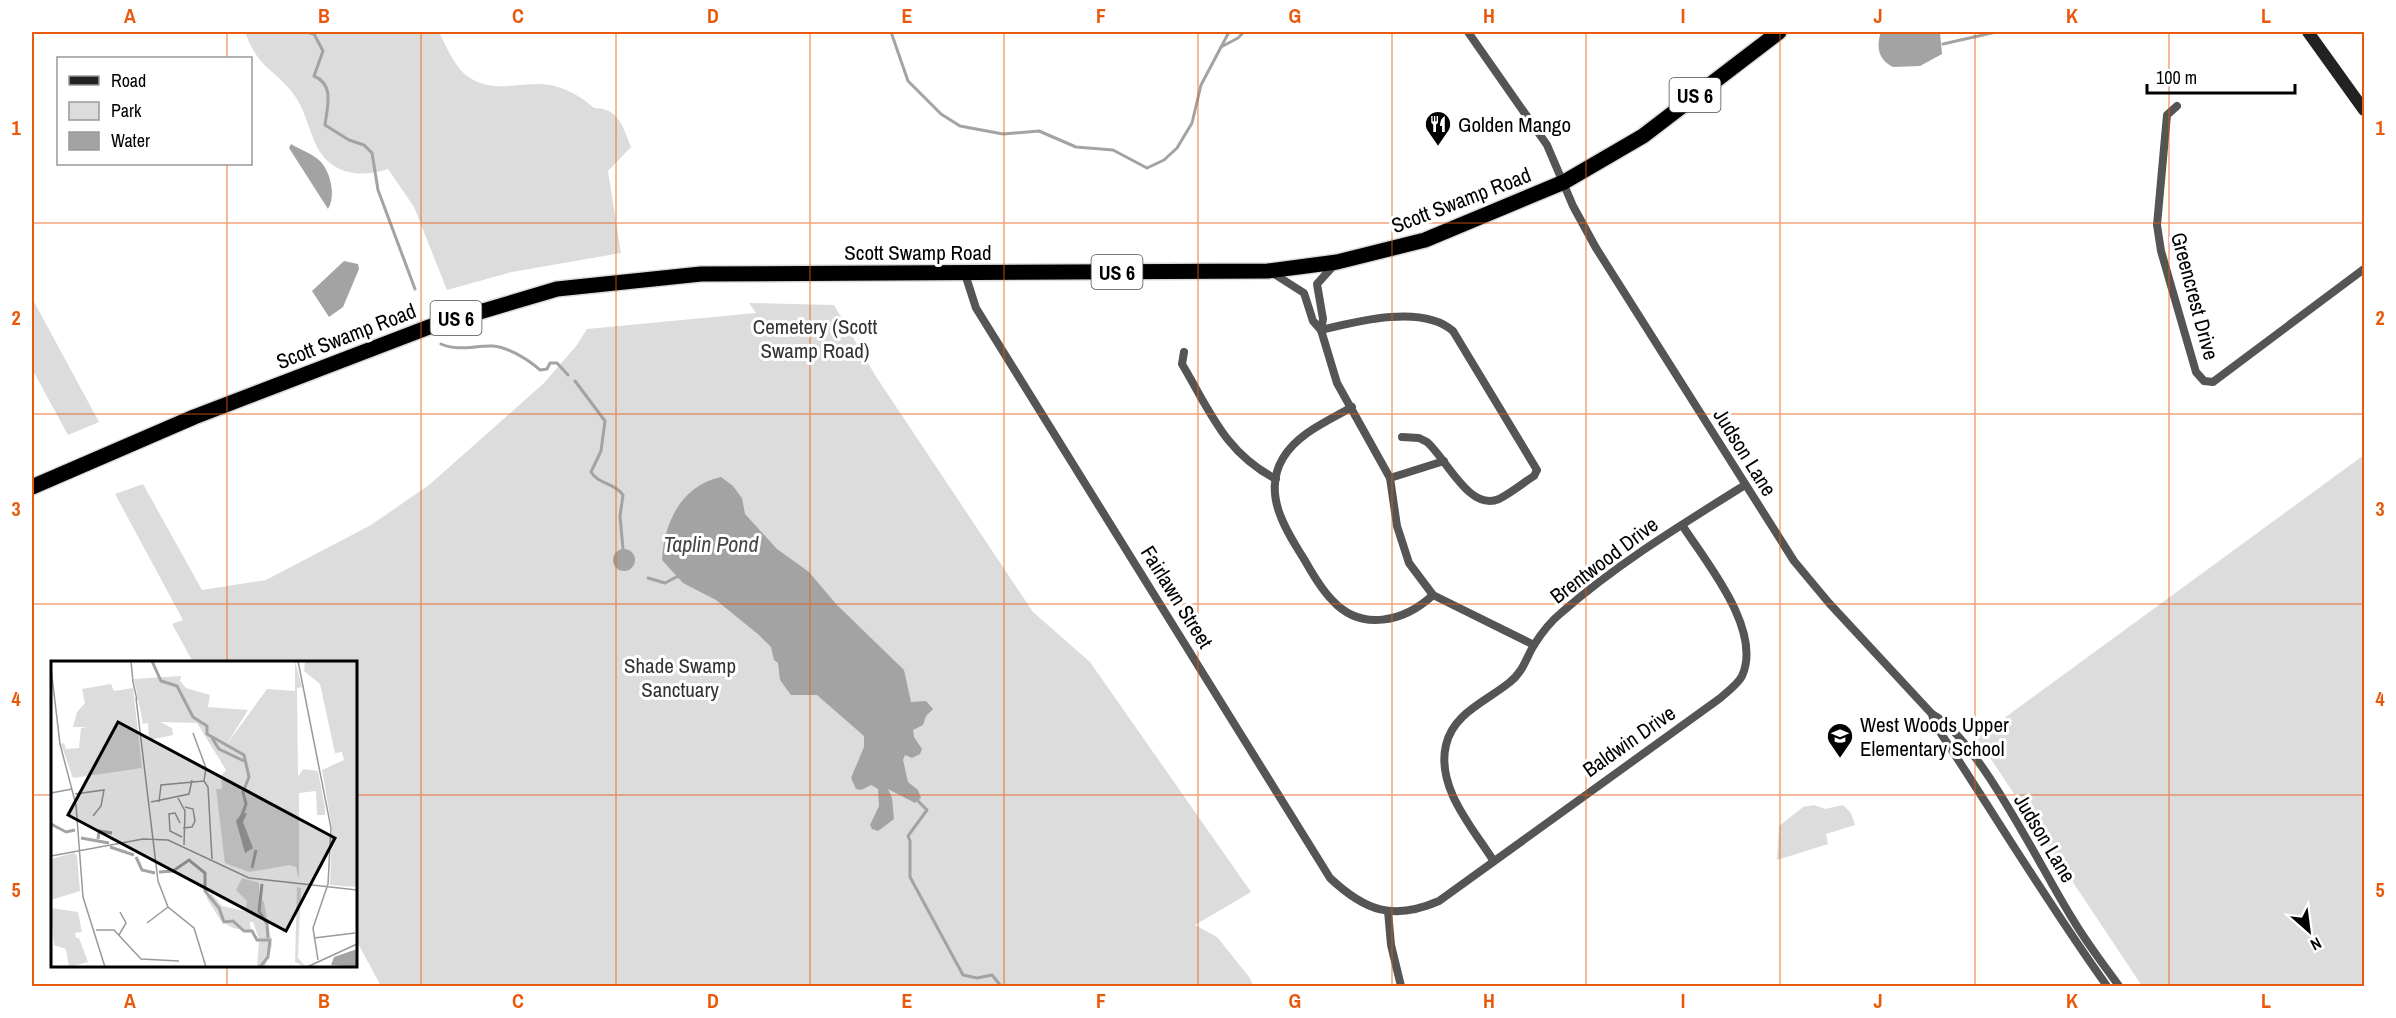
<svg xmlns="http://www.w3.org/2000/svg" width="2396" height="1018" viewBox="0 0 2396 1018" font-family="'Archivo Narrow',sans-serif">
<rect width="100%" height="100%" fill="#fff"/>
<g fill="#dcdcdc">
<path d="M245,32H439C446,46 456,70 470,78C493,92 515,84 539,84C559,84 580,95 594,108C619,108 623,127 631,147L608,171L621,253L512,272L447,290L414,207L388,169C362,178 332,175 317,147C308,129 305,108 292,92C272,67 258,68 245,32Z"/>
<path d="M32,298L99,422L68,435L32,369Z"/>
<path d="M749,303L834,305L875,375L1033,612L1090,662L1251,892L1195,925L1217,937L1250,978L1253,986H381L356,940V662H193L172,624L183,620L115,494L143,484L202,590L266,580L371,525L429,485L544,383L577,345L587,329L756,313Z"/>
<path d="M2364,455V986H2142L1977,738Z"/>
<path d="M1814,805L1825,809L1843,805L1851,813L1855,825L1826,834L1828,844L1777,860L1779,826L1803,807Z"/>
</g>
<g fill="#a3a3a3">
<path d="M1881,32H1940L1942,54L1920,66L1893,67C1878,60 1876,46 1881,32Z"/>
<path d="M291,144C299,149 313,154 320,161C331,172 336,197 328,209L289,148Z"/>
<path d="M344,261L358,264L359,269L343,307L329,317L312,291Z"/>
<path d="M721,477L733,486L742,498L745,514L777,549L809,572L836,604L904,670L911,702L926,701L933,709L926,716L923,725L913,730L914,737L922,749L920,754L912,758L905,755L903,760L908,782L918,790L921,798L915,803L888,789L892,798L894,819L878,831L872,829L870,825L879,806L878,789L871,785L861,790L856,789L851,778L864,747V736L817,695H791L780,680L778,663L774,660L771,647L759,635L716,600L683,583L662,560C664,522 682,485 721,477Z"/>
<circle cx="624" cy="560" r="11"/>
</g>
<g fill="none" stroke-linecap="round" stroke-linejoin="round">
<g stroke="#a3a3a3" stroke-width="3">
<path d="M306,32L314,34L323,51L314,76C335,85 327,107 325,125L349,140L364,145L372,153L378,190L415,289"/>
<path d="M891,32L908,81L941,114L960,126L1003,134L1039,131L1076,147L1113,150L1147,168L1164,160L1177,148L1192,123L1201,85L1229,32"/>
<path d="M1943,44L1996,32"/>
<path d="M1221,47L1238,38L1244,32"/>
<path d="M441,344C458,352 476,345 493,346C508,347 529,360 540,370L547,369L550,363H557L568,375"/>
<path d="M575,381L605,421L601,451L591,472C599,485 614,482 623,495L620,516L623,549"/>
<path d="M648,578L665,583L680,575"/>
<path d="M917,800L927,810L908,836L910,841V877L963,975L977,978L992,975L1001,986"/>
</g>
<g stroke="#dbdbdb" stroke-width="18">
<path id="highway" d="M32,487L194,417L429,327L557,289L701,274L1268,271L1337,262L1425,240L1564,182L1643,136L1779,32"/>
</g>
<g stroke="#555" stroke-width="8">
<path d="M1468,32L1547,145L1573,206L1596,248L1794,561L1829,603L1932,714C1979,739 2041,869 2072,918C2086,942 2103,964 2119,986"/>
<path d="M2177,106L2167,115L2157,225L2161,251L2196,372L2204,381L2213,382L2364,269"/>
<path d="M1271,272L1304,293L1313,321L1321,330L1337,383L1390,478L1397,526L1409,563L1433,595L1534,645"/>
<path d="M965,274L976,308L1330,878C1365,911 1393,921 1439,901L1719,699C1726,693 1738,684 1742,676C1763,630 1706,562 1682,525"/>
<path d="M1321,330C1357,321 1423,304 1453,331L1537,470L1534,476C1523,483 1511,493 1499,499C1469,512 1446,458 1427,442L1419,438L1402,437"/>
<path d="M1321,330L1323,319L1317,284L1335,264"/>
<path d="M1184,352L1182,364C1210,411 1225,453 1276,479"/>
<path d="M1352,407C1328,421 1298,433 1283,458C1262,493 1285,529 1304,559C1312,573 1320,588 1332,600C1361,632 1404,622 1433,595"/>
<path d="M1390,478L1444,461"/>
<path d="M1932,714L1934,723C1992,810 2046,901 2107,986"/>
<path d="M1493,860C1472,827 1436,787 1446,745C1453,713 1487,701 1510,682C1523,672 1526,658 1534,645C1541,634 1551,621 1561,613C1617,564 1681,525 1745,485"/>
<path d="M1388,911L1391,945L1401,986"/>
</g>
<path stroke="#222" stroke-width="12" d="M2308,32L2364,110"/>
<use href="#highway" stroke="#000" stroke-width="15"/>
</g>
<path fill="none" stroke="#e8590c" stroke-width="1.5" stroke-opacity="0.55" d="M227,32V58M421,32V986M616,32V986M810,32V986M1004,32V986M1198,32V986M1392,32V986M1586,32V986M1780,32V986M1975,32V986M2169,32V986M227,164V662M32,223H2364M32,414H2364M32,604H2364M32,795H52M356,795H2364M227,966V986"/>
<defs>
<g id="restaurant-pin" transform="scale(1.35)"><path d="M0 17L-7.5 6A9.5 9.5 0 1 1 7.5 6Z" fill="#000" stroke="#fff"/><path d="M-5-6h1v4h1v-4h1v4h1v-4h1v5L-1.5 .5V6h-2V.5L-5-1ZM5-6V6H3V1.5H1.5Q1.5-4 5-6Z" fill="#fff"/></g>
<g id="school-pin" transform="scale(1.35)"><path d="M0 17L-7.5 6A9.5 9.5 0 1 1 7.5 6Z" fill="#000" stroke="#fff"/><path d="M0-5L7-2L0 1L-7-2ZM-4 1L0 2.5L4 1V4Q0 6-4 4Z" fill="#fff"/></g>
</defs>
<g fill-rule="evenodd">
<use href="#restaurant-pin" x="1438" y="124"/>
<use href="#school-pin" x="1840" y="736"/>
</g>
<g text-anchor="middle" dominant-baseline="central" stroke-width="6" stroke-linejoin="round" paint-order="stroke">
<g fill="#fff" stroke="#4c4c4c" stroke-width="1.5">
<rect x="1669.5" y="78" width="51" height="34" rx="4.5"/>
<rect x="1091.5" y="255" width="51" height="34" rx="4.5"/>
<rect x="430.5" y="301" width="51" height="34" rx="4.5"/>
</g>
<g font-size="20" font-weight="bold" fill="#000">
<text x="1695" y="95">US 6</text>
<text x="1117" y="272">US 6</text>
<text x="456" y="318">US 6</text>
</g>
<g font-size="21" fill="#000" stroke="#fff" text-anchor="start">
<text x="1458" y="124">Golden Mango</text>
<text x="1860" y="724">West Woods Upper<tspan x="1860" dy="24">Elementary School</tspan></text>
</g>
<g font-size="21" fill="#000" stroke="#fff">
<text transform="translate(1461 200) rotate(-21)">Scott Swamp Road</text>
<text x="918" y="252">Scott Swamp Road</text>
<text transform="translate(2195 296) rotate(75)">Greencrest Drive</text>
<text transform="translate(346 336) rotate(-21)">Scott Swamp Road</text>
<text transform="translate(1745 452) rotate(58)">Judson Lane</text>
<text transform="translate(1604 560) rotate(-37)">Brentwood Drive</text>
<text transform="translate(1177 597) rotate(58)">Fairlawn Street</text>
<text transform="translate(1629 741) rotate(-35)">Baldwin Drive</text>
<text transform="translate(2045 838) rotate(59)">Judson Lane</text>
</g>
<g font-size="21" fill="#333" stroke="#fff">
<text x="815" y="326">Cemetery (Scott<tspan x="815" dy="24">Swamp Road)</tspan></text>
<text x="680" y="665">Shade Swamp<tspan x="680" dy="24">Sanctuary</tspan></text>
</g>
<g font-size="22" font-style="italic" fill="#444" stroke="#fff">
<text x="711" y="544">Taplin Pond</text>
</g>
</g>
<g transform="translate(51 661)">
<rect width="306" height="306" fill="#fff"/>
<path d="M244,0L251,26L246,27L247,116L252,108L267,110L274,147V154H266L265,130L248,132V219L245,206L239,204L198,211L174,202L165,128H171L170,115L175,109L146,62L109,61L121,67L122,74L98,79L97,62L92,63L83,18L130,15L129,20L135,27L159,34L157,46L197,49L176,83L216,28L244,30ZM254,0H306V226L279,224L281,167L271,109L293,99L291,91L284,92L269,23L253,10ZM60,23L63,30L82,27L91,107L22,117L10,83L13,82L15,88L28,87L30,67L37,66H22L26,51L34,42L31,28ZM22,192L26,194L29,230L0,239V198ZM191,217L208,222V235L213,241L221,284L214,306H206L208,278L202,261H199L200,270L182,267L170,260L155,236L161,233L171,245L194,250L196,240L185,229ZM246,226L250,227L247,297L255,306L244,301ZM0,247L27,251L31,271L24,272L25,277H28L37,301L18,306L15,288L3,284Z" fill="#dcdcdc"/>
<path d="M196,152L192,161L202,187L194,192L185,160L190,153ZM306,288V306L280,304L283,296Z" fill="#a3a3a3"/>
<path fill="none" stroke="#a3a3a3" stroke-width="3" d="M101,0L110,20L126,25L142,56L156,65V73L193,94L198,116L192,131L195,143L191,154M161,77L168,88L193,100M0,163L15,171L24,169M30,177L58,182M47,178L48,170L61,172M59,186L83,194M85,196L91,209L104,212M201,207L205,189M108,211L122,210L138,199L154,212V230L168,247L173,261L182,260L193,270H201L206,279H219L217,296L209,306M211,223L208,250L216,263L217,277"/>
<path fill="none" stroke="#999" stroke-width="1.5" d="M80,0L82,21M247,0L280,167L277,223L262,267L267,299M0,7L9,83L25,144L32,236L54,306M83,26L82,21L86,39M85,37L107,220L117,246L143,267L155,306M142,72L155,107L153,120M153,120L157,126L161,198M0,132L21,128M24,133L53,129L50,145L42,155M127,137L134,150L133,184M100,141L138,133L141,119M108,141L110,124L153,120M129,162L124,152L118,153L119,170L131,176M132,167L141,166L144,160L142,148L134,146M0,195L92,178L117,179L198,217L306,229M96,262L117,246M45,269H63L90,298L128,300M68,274L75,262L69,251M263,277L304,272M256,306L306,283"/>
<path fill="#000" fill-opacity="0.15" stroke="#000" stroke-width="3" d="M67,61L284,177L235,270L17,154Z"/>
<rect width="306" height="306" fill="none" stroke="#000" stroke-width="3"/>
</g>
<rect width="2396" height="1018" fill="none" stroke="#ffffff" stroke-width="66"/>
<rect x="57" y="57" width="195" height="108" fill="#ffffff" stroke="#999999" stroke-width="1.5"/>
<rect x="69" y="76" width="30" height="9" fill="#222222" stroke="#999999" stroke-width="1.5"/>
<text x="111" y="87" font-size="18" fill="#000000">Road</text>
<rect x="69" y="102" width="30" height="18" fill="#dcdcdc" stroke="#999999" stroke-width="1.5"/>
<text x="111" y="117" font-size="18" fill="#000000">Park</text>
<rect x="69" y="132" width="30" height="18" fill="#a3a3a3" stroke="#999999" stroke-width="1.5"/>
<text x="111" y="147" font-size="18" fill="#000000">Water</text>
<g transform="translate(2309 931) rotate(152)" stroke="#ffffff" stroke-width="4.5" paint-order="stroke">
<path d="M0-4.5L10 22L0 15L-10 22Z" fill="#000000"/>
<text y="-9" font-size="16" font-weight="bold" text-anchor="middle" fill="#000000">N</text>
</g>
<path d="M2147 84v9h148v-9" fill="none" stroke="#000000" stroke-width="3"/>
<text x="2156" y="84" font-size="18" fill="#000000" stroke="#ffffff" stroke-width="4.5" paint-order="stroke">100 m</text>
<rect x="33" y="33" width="2330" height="952" fill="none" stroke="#e8590c" stroke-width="2"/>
<g font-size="20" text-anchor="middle" font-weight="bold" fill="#e8590c">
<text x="130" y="23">A</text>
<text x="324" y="23">B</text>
<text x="518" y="23">C</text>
<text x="713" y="23">D</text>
<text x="907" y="23">E</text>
<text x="1101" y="23">F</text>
<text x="1295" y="23">G</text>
<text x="1489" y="23">H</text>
<text x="1683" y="23">I</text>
<text x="1878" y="23">J</text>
<text x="2072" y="23">K</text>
<text x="2266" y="23">L</text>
<text x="16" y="135">1</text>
<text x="2380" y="135">1</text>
<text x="16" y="325">2</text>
<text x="2380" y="325">2</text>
<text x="16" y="516">3</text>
<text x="2380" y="516">3</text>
<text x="16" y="706">4</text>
<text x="2380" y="706">4</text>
<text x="16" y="897">5</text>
<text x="2380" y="897">5</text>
<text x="130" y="1008">A</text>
<text x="324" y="1008">B</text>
<text x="518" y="1008">C</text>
<text x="713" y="1008">D</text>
<text x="907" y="1008">E</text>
<text x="1101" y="1008">F</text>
<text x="1295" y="1008">G</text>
<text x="1489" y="1008">H</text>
<text x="1683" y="1008">I</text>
<text x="1878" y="1008">J</text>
<text x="2072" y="1008">K</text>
<text x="2266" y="1008">L</text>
</g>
</svg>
